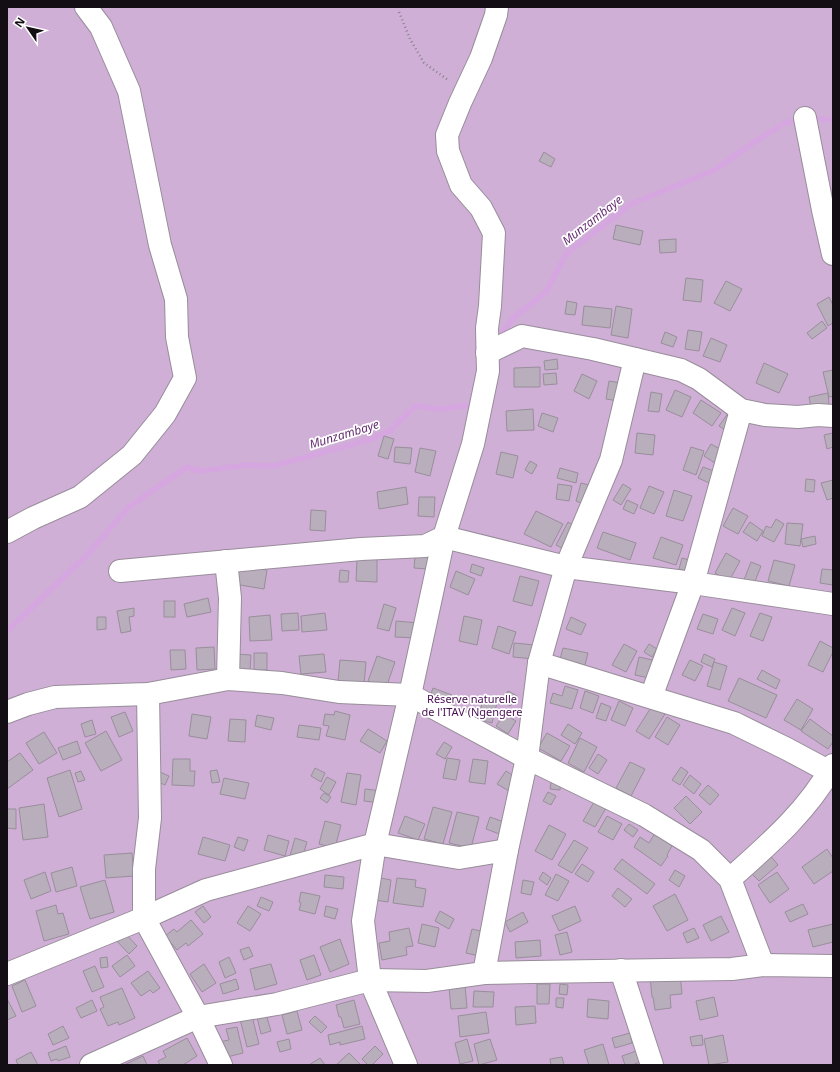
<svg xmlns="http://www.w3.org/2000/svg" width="840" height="1072" viewBox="0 0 840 1072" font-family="'Noto Sans',sans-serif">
<rect width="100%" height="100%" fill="#eadeec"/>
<rect fill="#cfafd6" x="7" y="7" width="826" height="1058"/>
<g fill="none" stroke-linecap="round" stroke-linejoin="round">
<g stroke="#d6a6e0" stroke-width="5.5">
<path d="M809,118L833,120"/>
<path d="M497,339L513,318L546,292L566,254L631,204L715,170L751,144L785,123L801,119"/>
<path d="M7,631L87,555L129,507L187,467L200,471L248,465L273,466L372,439L391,430L415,406L440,409L470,405L473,398"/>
</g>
</g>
<g fill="#b9afbc" stroke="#998e9b">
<path d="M544,152L555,159L551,167L539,161Z"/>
<path d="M616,225L643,231L640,245L613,239Z"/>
<path d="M676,239V252L660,253L659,240Z"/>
<path d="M686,278L703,280L701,302L683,300Z"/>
<path d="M726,281L742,289L730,311L714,303Z"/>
<path d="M829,297L833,305V323L828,326L817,304Z"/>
<path d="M567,301L577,303L575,315L565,314Z"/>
<path d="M584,306L612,309L610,328L582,325Z"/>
<path d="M616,306L632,309L628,338L611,335Z"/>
<path d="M822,321L827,328L812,339L807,333Z"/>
<path d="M688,330L702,332L699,351L685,349Z"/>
<path d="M665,332L677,337L673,347L661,343Z"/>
<path d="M711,338L727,345L720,362L703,356Z"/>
<path d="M557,359L558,369L545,370L544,361Z"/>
<path d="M764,363L788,374L779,393L756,383Z"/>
<path d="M540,367V387H514V368Z"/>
<path d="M833,370V396L829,397L823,372Z"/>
<path d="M556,373L557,384L544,385L543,374Z"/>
<path d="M582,374L597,381L589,399L574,391Z"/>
<path d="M609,381L621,383L618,401L606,399Z"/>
<path d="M675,390L691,397L682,417L666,410Z"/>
<path d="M651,392L662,394L659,412L648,411Z"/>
<path d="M828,393L829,404L811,407L809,397Z"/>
<path d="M701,400L721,413L712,426L693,413Z"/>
<path d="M533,409L534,430L507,431L506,411Z"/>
<path d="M729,412L728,432L719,426Z"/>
<path d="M542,413L558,418L553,432L538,426Z"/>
<path d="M637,433L655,435L653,455L635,453Z"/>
<path d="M833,433V447L827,449L824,435Z"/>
<path d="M384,436L394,439L388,459L378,456Z"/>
<path d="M711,444L725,452L718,465L704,456Z"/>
<path d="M395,447L412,448L410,464L394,462Z"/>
<path d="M691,447L704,451L696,475L683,470Z"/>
<path d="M420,448L436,451L430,476L415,472Z"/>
<path d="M501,452L518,456L513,478L496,474Z"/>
<path d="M530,461L537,465L532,474L525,470Z"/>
<path d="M703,467L719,473L714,485L698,478Z"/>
<path d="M560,468L578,473L576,483L557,478Z"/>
<path d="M806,479L815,480L814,492L805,491Z"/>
<path d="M833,480V498L827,500L821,483Z"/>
<path d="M581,483L593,486L587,505L576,501Z"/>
<path d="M558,484L572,486L569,501L556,499Z"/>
<path d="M623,484L631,489L621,505L613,500Z"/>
<path d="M649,486L664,492L654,514L640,508Z"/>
<path d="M406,487L408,504L379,509L377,492Z"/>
<path d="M674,490L692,496L683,521L666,516Z"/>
<path d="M419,497H435L434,517L418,516Z"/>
<path d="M627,500L638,505L634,514L623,509Z"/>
<path d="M733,508L748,516L738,534L723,526Z"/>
<path d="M311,510L326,511L325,531L310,530Z"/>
<path d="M536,511L563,524L551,547L524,534Z"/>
<path d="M776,519L784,524L774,542L762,536L766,526L771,528Z"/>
<path d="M568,522L582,530L570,552L556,545Z"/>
<path d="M750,522L763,531L757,541L743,532Z"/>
<path d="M787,523L803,524L800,546L785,544Z"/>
<path d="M603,532L636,543L630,560L597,548Z"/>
<path d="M815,536L816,544L803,547L801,539Z"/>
<path d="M661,537L683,545L676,565L653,558Z"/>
<path d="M726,553L740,561L729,581L715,573Z"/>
<path d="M415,556L429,557L428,569L414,568Z"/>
<path d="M682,558L693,561L691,572L679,569Z"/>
<path d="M357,559H377V582L356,581Z"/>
<path d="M774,560L795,565L789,586L768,581Z"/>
<path d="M751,562L761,566L752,589L742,585Z"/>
<path d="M472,564L484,568L481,576L470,572Z"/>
<path d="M236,566L267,570L264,589L234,584Z"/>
<path d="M822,569L833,570V585L820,583Z"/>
<path d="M340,570L349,571L348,582H339Z"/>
<path d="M456,571L475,579L468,595L450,587Z"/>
<path d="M520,576L539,581L532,606L513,601Z"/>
<path d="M208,598L211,612L187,617L184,604Z"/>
<rect x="164" y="601" width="11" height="16"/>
<path d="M384,604L396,608L389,631L377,628Z"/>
<path d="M134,608V616L129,617L131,631L121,633L117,611Z"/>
<path d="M732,608L745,613L735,636L722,630Z"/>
<path d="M298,613L299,630L282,631L281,614Z"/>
<path d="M325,613L327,630L302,632L301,616Z"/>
<path d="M760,613L772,617L763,641L750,636Z"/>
<path d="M703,614L718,619L713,634L697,629Z"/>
<path d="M270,615L272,640L250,641L249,617Z"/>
<path d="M464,616L482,620L477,645L459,641Z"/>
<path d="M97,617H106V629L97,630Z"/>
<path d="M571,617L586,624L581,635L566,629Z"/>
<path d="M396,621L419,623L418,638L395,637Z"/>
<path d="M498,626L516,632L509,654L492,648Z"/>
<path d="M820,641L833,648V652L823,672L808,665Z"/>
<path d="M514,643L535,645L534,659L513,657Z"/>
<path d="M624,644L637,651L626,672L612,665Z"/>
<path d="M649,644L657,649L652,657L644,652Z"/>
<path d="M214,647L215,669L197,670L196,648Z"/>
<path d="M563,648L588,653L584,669L559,663Z"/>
<path d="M170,650H185L186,669L171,670Z"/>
<rect x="254" y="653" width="13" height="17"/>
<path d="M234,654L251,655L250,670H233Z"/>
<path d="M324,654L326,672L301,674L299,656Z"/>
<path d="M704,654L715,659L712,667L701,662Z"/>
<path d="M377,656L395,662L386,688L368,681Z"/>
<path d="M639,657L657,661L654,679L635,675Z"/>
<path d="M340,660L366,662L364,685L338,682Z"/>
<path d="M690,660L703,666L695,681L682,675Z"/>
<path d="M714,662L727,666L720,690L707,686Z"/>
<path d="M762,670L780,680L776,689L757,679Z"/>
<path d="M739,678L777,695L766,718L728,701Z"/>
<path d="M565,686L578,690L572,709L550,703L553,693L562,696Z"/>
<path d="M433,688L452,695L447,709L428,702Z"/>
<path d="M508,691L517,696L510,706L502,701Z"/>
<path d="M585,691L599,696L593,713L580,708Z"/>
<path d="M484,696L498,699L492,723L478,719Z"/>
<path d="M797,699L813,709L801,730L784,720Z"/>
<path d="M619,701L633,708L625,726L611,720Z"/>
<path d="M601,703L611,707L606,721L596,718Z"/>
<path d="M652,706L665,714L649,739L636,731Z"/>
<path d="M335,711L350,715L345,740L326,736L329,726L323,725L325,714L334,715Z"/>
<path d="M125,712L133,731L119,737L111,717Z"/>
<path d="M192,714L211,717L207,739L189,736Z"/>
<path d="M504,714L516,721L508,734L496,726Z"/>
<path d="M257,715L274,718L271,730L255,726Z"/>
<path d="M667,717L680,725L668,745L655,737Z"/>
<path d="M230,719L246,720L245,742L228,741Z"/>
<path d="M810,719L833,736V742L828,749L801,731Z"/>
<path d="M92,720L96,734L85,737L81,724Z"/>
<path d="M568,724L582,733L575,744L561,735Z"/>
<path d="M299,725L321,728L319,740L297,737Z"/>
<path d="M368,729L387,741L380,753L360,741Z"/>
<path d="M106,731L122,760L101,771L85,743Z"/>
<path d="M44,732L57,753L39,764L26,743Z"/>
<path d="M547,733L570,746L561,761L538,748Z"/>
<path d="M580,738L597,747L584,772L568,763Z"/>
<path d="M77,741L81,753L63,760L58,748Z"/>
<path d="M444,742L452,747L445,759L436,754Z"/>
<path d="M20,753L33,770L7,789V762Z"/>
<path d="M598,754L607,760L598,774L589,768Z"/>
<path d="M447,758L460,760L456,780L443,778Z"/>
<path d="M173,759H190V771H195L194,786L172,785Z"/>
<path d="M473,759L488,761L485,784L469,782Z"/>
<path d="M630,762L645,769L631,796L616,788Z"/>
<path d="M681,767L688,772L680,785L672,780Z"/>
<path d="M315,768L325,773L321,782L311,776Z"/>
<path d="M70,770L82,809L59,817L47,778Z"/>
<path d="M217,770L220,782L212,783L210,771Z"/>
<path d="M81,771L85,780L78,782L75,773Z"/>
<path d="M506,771L517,778L509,791L497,784Z"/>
<path d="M160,772L169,776L165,785L156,781Z"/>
<path d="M347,773L361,775L356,805L341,802Z"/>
<path d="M690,775L701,784L694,794L683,785Z"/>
<path d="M327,777L336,782L329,795L320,789Z"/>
<path d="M552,777L561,778L560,790L550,789Z"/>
<path d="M224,778L249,783L245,799L220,794Z"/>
<path d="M708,785L719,795L710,805L699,795Z"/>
<path d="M365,789L382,791L381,803L364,801Z"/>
<path d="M548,792L556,796L551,805L543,801Z"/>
<path d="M324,793L331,797L327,803L320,798Z"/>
<path d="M686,796L702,812L690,824L674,808Z"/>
<path d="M594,802L606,808L595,827L583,821Z"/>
<path d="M44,804L48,837L23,840L19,808Z"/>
<path d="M433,807L452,812L443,844L424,839Z"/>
<path d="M7,809H16V829L7,828Z"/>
<path d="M457,812L479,817L471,848L449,843Z"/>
<path d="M405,816L425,824L418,840L398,833Z"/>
<path d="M607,816L622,824L613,840L598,832Z"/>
<path d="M490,817L509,824L505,836L486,829Z"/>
<path d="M325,821L341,825L335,848L319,844Z"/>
<path d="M629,824L638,830L633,837L624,830Z"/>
<path d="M549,825L566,834L552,860L535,851Z"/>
<path d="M655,833L673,844L667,855L668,856L661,866L634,847L640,837L649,843Z"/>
<path d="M268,835L289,841L285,856L264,850Z"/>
<path d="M203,837L230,845L225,861L198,854Z"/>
<path d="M238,837L248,840L244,851L234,847Z"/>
<path d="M295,838L307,842L301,862L289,859Z"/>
<path d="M574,840L588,848L572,873L558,865Z"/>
<path d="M827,849L833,858V871L814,884L802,867Z"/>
<path d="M132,853L134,876L106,878L104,855Z"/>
<path d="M769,854L778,865L759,881L749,871Z"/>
<path d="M622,859L655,884L647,894L614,869Z"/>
<path d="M582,864L594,872L588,882L575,874Z"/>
<path d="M72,867L77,886L56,892L51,873Z"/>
<path d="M675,870L685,876L679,887L669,880Z"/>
<path d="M45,872L51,891L31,899L24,880Z"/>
<path d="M543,872L551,878L547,885L539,879Z"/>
<path d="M777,872L789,889L770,903L758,885Z"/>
<path d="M556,874L569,881L558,901L545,895Z"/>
<path d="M325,875L344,877L343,889L324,887Z"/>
<path d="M375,877L391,880L388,902L368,899Z"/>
<path d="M397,878L416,880L415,887L426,889L423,907L393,903Z"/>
<path d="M105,880L114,912L90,919L80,887Z"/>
<path d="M523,880L534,882L531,895L521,893Z"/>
<path d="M618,888L632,899L625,907L612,896Z"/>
<path d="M301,892L320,896L315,914L299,910L301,903L299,902Z"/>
<path d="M675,894L688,920L667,931L653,906Z"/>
<path d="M261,897L273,902L269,911L257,906Z"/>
<path d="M803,904L808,914L790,922L785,912Z"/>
<path d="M56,905L58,914L63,913L69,934L44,941L36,911Z"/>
<path d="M203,906L211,917L204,923L195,912Z"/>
<path d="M248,906L261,914L250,931L237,923Z"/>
<path d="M326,906L338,909L335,919L324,916Z"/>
<path d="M575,906L581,921L559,931L552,916Z"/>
<path d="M440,911L454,919L449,929L435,921Z"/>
<path d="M523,912L528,922L510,932L505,922Z"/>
<path d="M721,916L729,932L711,941L703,925Z"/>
<path d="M191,920L203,934L188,946L186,943L177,950L165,936L174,929L177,932Z"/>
<path d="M422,924L439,928L435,947L418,943Z"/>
<path d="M833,924V942L813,947L808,930Z"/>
<path d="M409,928L413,946L406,947L407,955L382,960L379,943L390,941L389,932Z"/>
<path d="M694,928L699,938L687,943L683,933Z"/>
<path d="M472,929L489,933L483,957L466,953Z"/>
<path d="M123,931L137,946L129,954L115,939Z"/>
<path d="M567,932L572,952L560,955L555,935Z"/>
<path d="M340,939L349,964L330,972L320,947Z"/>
<path d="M540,940L541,956L516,958L515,942Z"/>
<path d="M249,947L253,956L244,960L240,950Z"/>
<path d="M127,955L135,966L120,977L112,966Z"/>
<path d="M314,955L321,975L307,980L300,960Z"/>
<path d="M107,957L108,967L101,968L100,958Z"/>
<path d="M229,957L236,973L225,978L219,962Z"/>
<path d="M204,964L216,983L202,992L190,974Z"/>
<path d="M271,964L277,984L255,990L250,969Z"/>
<path d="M95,966L104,987L92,992L83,971Z"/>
<path d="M148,971L160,988L153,993L150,990L141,996L131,983Z"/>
<path d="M680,973L682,994L670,995L671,1008L655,1010L653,997H652L650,976Z"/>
<path d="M236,979L239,989L223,994L220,984Z"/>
<path d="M25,980L36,1006L22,1012L12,986Z"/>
<path d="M537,984H550L549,1004H537Z"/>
<path d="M560,984L568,985L567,995L559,994Z"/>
<path d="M465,985L467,1008L451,1009L449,987Z"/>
<path d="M122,988L135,1018L119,1025L118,1022L108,1026L100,1009L104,1007L100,997Z"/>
<path d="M474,991L494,992L493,1007H473Z"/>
<path d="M714,997L718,1016L700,1020L696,1001Z"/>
<path d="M556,998H564L563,1008L556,1007Z"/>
<path d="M7,999L16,1016L7,1020Z"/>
<path d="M588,999L609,1001L608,1019L587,1017Z"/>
<path d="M92,1000L97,1011L81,1018L76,1008Z"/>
<path d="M354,1000L360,1024L344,1028L341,1017H339L336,1005Z"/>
<path d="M535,1006L536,1023L516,1025L515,1007Z"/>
<path d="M297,1011L302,1030L287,1034L282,1015Z"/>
<path d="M486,1012L489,1033L460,1037L458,1016Z"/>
<path d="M266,1014L271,1031L261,1034L257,1017Z"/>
<path d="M252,1016L259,1044L247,1047L240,1019Z"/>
<path d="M315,1016L327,1027L321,1033L309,1022Z"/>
<path d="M63,1026L69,1038L53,1045L48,1034Z"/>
<path d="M362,1026L365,1039L340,1045V1042L330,1045L328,1035Z"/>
<path d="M237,1027L243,1053L223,1058L219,1042L229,1040L226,1029Z"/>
<path d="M630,1033L632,1043L615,1048L612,1038Z"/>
<path d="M702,1035L703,1045L692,1046L690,1037Z"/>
<path d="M723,1035L728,1062L709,1065L704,1039Z"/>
<path d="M187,1038L197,1056L183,1065H160L158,1061L166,1057L163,1051Z"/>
<path d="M289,1039L291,1049L280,1052L277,1042Z"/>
<path d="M467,1039L473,1061L460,1064L455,1043Z"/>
<path d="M490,1039L497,1060L479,1065L474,1044Z"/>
<path d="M603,1044L609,1065H589L584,1050Z"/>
<path d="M66,1046L70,1057L58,1061L57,1059L51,1061L48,1053Z"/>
<path d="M375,1046L383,1054L372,1065H368L362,1059Z"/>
<path d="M639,1050L643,1061L632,1065H625L622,1056Z"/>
<path d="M31,1052L38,1065H18L16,1060Z"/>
<path d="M349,1053L361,1065H336Z"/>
<path d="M143,1056L147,1065H124Z"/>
<path d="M562,1057L564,1065H551L550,1059Z"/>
<path d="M320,1058L325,1065H309Z"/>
</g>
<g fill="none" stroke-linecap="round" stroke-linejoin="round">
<g stroke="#988d9a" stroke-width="24">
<g id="minor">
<path d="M805,118L823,210L833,254"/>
<path d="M487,353L522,336L593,349L681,370L699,379L741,410L765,415L798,417L818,415L833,416"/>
<path d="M7,532L33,518L80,497L132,455L165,414L185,378L177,337L176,299L160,245L129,91L101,27L86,7"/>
<path d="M226,561L230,598L228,679"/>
<path d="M120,571L361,549L425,546L444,537L566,567L693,583L833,604"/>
<path d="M539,663L734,723L787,749L830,772"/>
<path d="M148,694L150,818L144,869V918L198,1017L221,1065"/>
<path d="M651,697L693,583L741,410"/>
<path d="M7,712L28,704L55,697L148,694L228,679L282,683L339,692L410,695L527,758L644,815L701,850L730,879L763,965"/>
<path d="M730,879C768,845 808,811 833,765"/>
<path d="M621,970L652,1065"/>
<path d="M484,973L507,850L527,758L539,663L566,567L611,460L635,359"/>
<path d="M7,974L144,918L206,890L375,844L459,858L507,850"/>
<path d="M91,1065L198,1017L277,1004L370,980L427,981L484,973L533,972L732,969L763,965L833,966"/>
<path d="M406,1065L370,980L363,921L375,844L410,695L444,537L473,444L488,371L487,328L490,306L494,233L481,208L461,185L448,151L447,135L460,103L481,58L496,15L497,7"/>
</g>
</g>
<path stroke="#8a828c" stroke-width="2.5" stroke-dasharray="1 3" stroke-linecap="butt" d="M399,12L410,39L424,63L448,80"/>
<use href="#minor" stroke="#fff" stroke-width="22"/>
</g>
<g text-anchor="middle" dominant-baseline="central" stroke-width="3.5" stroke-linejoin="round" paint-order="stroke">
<g font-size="11" fill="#490e54" stroke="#fff">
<text x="472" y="698">Réserve naturelle<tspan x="472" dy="13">de l'ITAV (Ngengere</tspan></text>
</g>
<g font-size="12" font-style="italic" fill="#662e72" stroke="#fff">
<text transform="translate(592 220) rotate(-38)">Munzambaye</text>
<text transform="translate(344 434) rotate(-17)">Munzambaye</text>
</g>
</g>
<rect width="840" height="1072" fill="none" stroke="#120e13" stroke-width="16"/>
<g transform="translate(28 28) rotate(304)" stroke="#ffffff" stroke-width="3" paint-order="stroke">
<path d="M0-3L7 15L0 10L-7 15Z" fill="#120e13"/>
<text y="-6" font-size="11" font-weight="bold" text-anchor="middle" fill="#120e13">N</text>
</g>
</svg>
